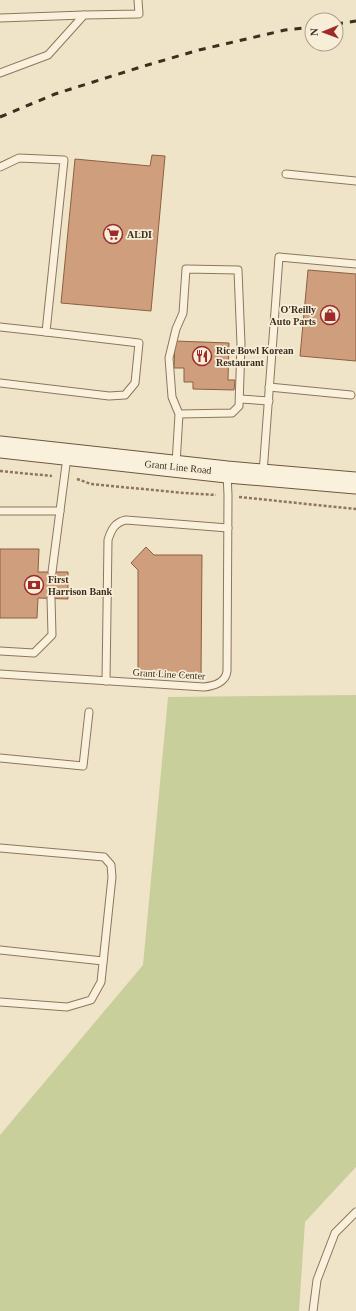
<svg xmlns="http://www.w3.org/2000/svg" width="356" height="1311" viewBox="0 0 356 1311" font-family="'Times New Roman',serif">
<rect width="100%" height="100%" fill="#f0e4c8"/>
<path fill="#c9cf9b" d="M356,695V1167L305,1222L299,1311H0V1135L143,965L168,697Z"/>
<g fill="#cf9f7d" stroke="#8d5f41">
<path d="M152,155L165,156L151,311L61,303L75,159L150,166Z"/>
<path d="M308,270L356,274V361L300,356Z"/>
<path d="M175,341L229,343L228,380H235L234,390L193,389V382H184V368H174Z"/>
<path d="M146,547L154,555H202L201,675H138V570L131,563Z"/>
<path d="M0,549H39L38,572H68V599L38,598L37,618H0Z"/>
</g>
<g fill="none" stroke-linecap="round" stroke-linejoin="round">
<g stroke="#8d765c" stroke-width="9">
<g id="service">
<path d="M0,18L84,15"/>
<path d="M0,73L48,55L84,15L139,14L138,0"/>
<path d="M0,167L19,158L64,160L46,332L139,343L135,383L125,395L109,396L0,383"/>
<path d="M286,174L356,181"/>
<path d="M0,327L46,332"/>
<path d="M269,387L351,395"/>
<path d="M240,399L269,401"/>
<path d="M176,464L179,414L172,397L169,358L176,329L183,313L186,269L238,270L241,344L239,406L232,413L179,414"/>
<path d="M263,473L279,257L356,264"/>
<path d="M0,511H60"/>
<path d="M52,572L67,457"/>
<path d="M0,651L34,653L52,635L51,598"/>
<path d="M0,674L204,687C214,686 226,682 227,671L228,495L227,474"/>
<path d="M106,681L108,540C111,530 115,522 126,520L228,528"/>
<path d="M0,758L83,766L89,712"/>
<path d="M0,848L104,857L111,865L112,877L101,982L91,1000L67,1007L0,1002"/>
<path d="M0,950L103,961"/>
<path d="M313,1311L317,1280L335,1233L356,1212"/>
</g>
</g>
<g stroke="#6f573f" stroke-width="23">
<path id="secondary" d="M0,447L227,472L356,483"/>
</g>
<g stroke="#8d765c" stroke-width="2.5" stroke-dasharray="3 2" stroke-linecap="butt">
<path d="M0,471L52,476"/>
<path d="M77,479L91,484L184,493L216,495"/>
<path d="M239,497L356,509"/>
</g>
<use href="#service" stroke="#faf1dc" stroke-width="7"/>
<use href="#secondary" stroke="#faf1dc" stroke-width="21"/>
<g stroke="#3d2e20" stroke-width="3" stroke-dasharray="7 7" stroke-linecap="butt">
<path d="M336,24L356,21"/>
<path d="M0,117L55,94L144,66L199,50L285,30L312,27"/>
</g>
</g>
<defs>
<g id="supermarket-ring" transform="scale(1)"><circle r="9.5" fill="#f7eed8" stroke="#9e2a2b" stroke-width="1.5"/><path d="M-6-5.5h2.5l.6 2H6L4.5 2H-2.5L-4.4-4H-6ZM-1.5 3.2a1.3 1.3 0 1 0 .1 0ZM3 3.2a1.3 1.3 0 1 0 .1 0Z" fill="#9e2a2b"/></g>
<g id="shop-ring" transform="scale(1)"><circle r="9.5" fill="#f7eed8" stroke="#9e2a2b" stroke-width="1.5"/><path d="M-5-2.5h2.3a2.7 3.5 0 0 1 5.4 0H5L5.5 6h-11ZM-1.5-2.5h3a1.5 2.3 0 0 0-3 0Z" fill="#9e2a2b"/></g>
<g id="restaurant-ring" transform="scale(1)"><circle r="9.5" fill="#f7eed8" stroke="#9e2a2b" stroke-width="1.5"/><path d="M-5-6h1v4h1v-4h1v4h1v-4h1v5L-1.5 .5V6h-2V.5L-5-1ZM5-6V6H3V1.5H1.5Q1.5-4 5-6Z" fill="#9e2a2b"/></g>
<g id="bank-ring" transform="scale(1)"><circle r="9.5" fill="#f7eed8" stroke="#9e2a2b" stroke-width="1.5"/><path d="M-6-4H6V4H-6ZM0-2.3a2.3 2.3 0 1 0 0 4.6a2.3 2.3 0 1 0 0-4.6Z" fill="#9e2a2b"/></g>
</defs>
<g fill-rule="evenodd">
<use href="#supermarket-ring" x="113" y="234"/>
<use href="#shop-ring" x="330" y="315"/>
<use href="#restaurant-ring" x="202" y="356"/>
<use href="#bank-ring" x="34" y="585"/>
</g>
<g text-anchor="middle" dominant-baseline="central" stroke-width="3.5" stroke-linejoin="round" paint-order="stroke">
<g font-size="10" font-weight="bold" fill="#3d2e20" stroke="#f7eed8" text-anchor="start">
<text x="127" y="234">ALDI</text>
<text x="316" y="309" text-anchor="end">O'Reilly<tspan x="316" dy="12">Auto Parts</tspan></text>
<text x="216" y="350">Rice Bowl Korean<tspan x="216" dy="12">Restaurant</tspan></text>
<text x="48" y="579">First<tspan x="48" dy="12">Harrison Bank</tspan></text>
</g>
<g font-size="10" fill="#3d2e20" stroke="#f7eed8">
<text transform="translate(178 467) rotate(6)">Grant Line Road</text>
<text transform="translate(169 674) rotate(3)">Grant Line Center</text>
</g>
</g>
<g transform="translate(324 32) rotate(269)"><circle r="19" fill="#f7eed8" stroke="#ada18e"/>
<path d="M0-3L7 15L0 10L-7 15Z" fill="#9e2a2b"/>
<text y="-6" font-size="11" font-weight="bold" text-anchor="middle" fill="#3d2e20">N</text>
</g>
</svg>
